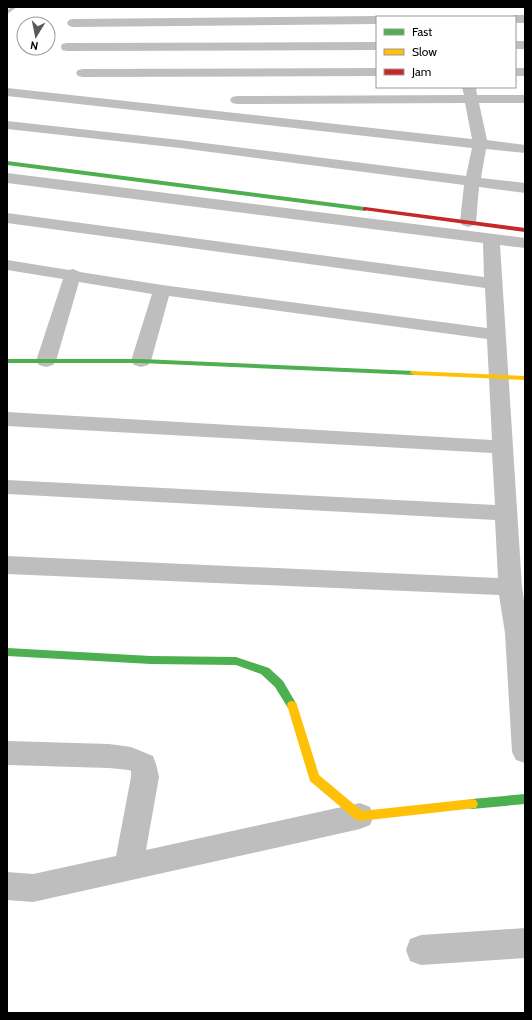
<svg xmlns="http://www.w3.org/2000/svg" width="532" height="1020" viewBox="0 0 532 1020" font-family="Cabin,sans-serif">
<rect width="100%" height="100%" fill="#fff"/>
<g fill="none" stroke-linecap="round" stroke-linejoin="round">
<path fill="#bebebe" fill-rule="evenodd" d="M12,7H17L7,14V10Z"/>
<g fill="#bebebe" fill-rule="evenodd">
<path d="M515,15H525V23H515V17H510Z"/>
<path d="M377,16L380,17H377V24L73,27L69,26L67,23L69,20L73,19Z"/>
<rect x="515" y="41" width="10" height="8"/>
<path d="M377,42V50L67,51L62,50L61,47L62,44L67,43Z"/>
<path d="M377,68V76L83,77L78,76L76,73L78,70L83,69Z"/>
<rect x="515" y="68" width="10" height="8"/>
<path d="M462,87H476L477,95H525V103H479L487,140L525,145V153L486,149L481,178L525,183V193L479,187L476,222L474,225L468,227L462,225L460,222L464,185L180,148L7,129V121L180,140L466,176L472,148L7,96V88L472,139L465,103L237,104L232,103L230,100L232,97L237,96L464,95Z"/>
<path d="M7,173L525,238V248L500,245L522,587L525,607V763L516,760L512,752L505,633L499,595L7,574V556L498,578L495,520L7,494V480L495,505L492,453L7,426V412L492,440L487,339L169,296L151,361L148,365L141,367L134,365L131,361L152,294L79,282L56,361L53,365L46,367L39,365L36,361L63,279L7,270V260L69,270L73,269L80,272L162,285L487,328L485,288L7,223V213L484,277L483,243L7,183Z"/>
<path d="M7,741L109,744L131,747L153,756L156,764L159,777L146,850L360,803L370,807L374,816L370,825L360,829L33,902L7,900V872L33,874L116,856L131,777V771L129,770L109,768L7,765Z"/>
<path d="M525,928V958L421,965L410,961L406,950L410,939L421,935Z"/>
</g>
<g fill="#4caf50" fill-rule="evenodd">
<path d="M7,161L365,207L368,209L365,211L7,165Z"/>
<path d="M7,359H141L414,371L418,373L414,375L141,363H7Z"/>
<path d="M7,648L151,656L236,657L269,668L283,681L297,705L296,708L292,709L288,708L275,687L261,674L236,665L151,664L7,656Z"/>
<path d="M525,794V804L472,809L468,808L466,804L468,800L472,799Z"/>
</g>
<g fill="#ffc107" fill-rule="evenodd">
<path d="M411,371L525,376V380L414,375L410,373Z"/>
<path d="M292,701L296,702L297,705L319,775L362,811L472,799L476,800L478,804L476,808L360,821L356,820L310,781L287,705L288,702Z"/>
</g>
<path fill="#c62828" fill-rule="evenodd" d="M365,207L525,228V232L363,210V208Z"/>
</g>
<rect width="532" height="1020" fill="none" stroke="#000000" stroke-width="16"/>
<rect x="376" y="16" width="140" height="72" fill="#ffffff" stroke="#999999"/>
<rect x="384" y="29" width="20" height="6" fill="#4caf50" stroke="#999999"/>
<text x="412" y="36" font-size="12" fill="#000000">Fast</text>
<rect x="384" y="49" width="20" height="6" fill="#ffc107" stroke="#999999"/>
<text x="412" y="56" font-size="12" fill="#000000">Slow</text>
<rect x="384" y="69" width="20" height="6" fill="#c62828" stroke="#999999"/>
<text x="412" y="76" font-size="12" fill="#000000">Jam</text>
<g transform="translate(36 36) rotate(190)"><circle r="19" fill="#ffffff" stroke="#999999"/>
<path d="M0-3L7 15L0 10L-7 15Z" fill="#595959"/>
<text y="-6" font-size="11" font-weight="bold" text-anchor="middle" fill="#000000">N</text>
</g>
</svg>
